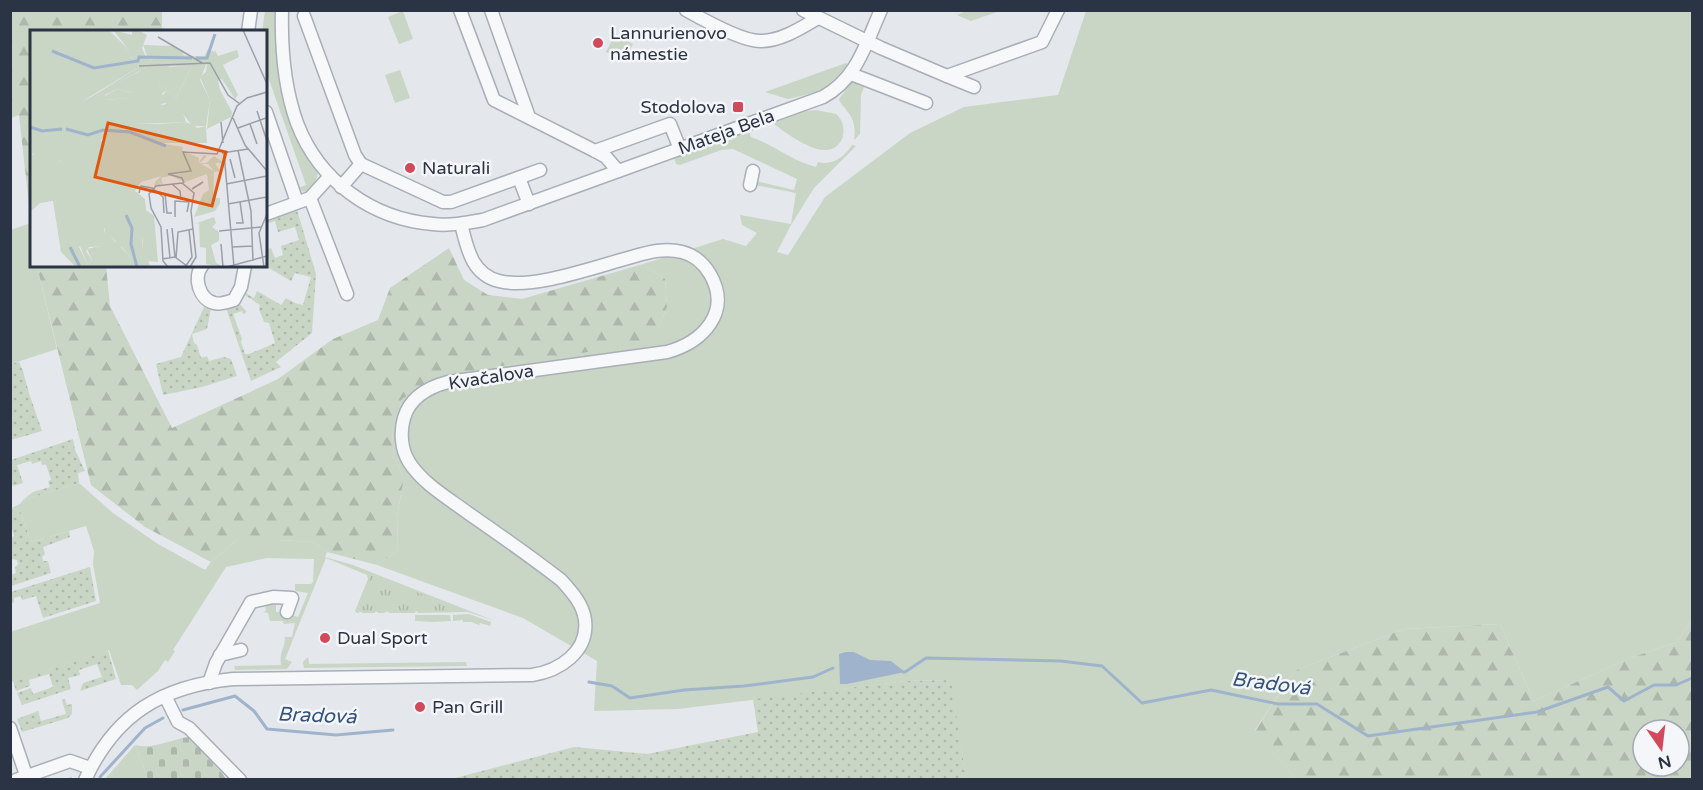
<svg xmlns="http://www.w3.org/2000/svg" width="1703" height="790" viewBox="0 0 1703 790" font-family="'Varela Round',sans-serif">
<defs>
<pattern id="forest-firs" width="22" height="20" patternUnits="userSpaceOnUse" patternTransform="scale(1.5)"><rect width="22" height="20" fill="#c9d6c5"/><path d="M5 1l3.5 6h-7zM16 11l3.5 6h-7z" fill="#adb8ab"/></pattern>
<pattern id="cemetery-stones" width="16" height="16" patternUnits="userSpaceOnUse" patternTransform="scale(1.5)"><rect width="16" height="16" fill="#c9d6c5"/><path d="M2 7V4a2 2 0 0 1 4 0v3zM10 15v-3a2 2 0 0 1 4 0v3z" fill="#adb8ab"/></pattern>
<pattern id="park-tufts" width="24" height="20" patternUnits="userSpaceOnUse" patternTransform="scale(1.5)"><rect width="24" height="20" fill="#c9d6c5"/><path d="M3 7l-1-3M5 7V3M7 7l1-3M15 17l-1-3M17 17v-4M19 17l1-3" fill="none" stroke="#adb8ab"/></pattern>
<pattern id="garden-dots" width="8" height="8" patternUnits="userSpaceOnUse" patternTransform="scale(1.5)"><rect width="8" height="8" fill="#c9d6c5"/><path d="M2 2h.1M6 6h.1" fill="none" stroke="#adb8ab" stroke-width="1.8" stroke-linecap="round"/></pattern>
</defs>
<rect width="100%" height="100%" fill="#e4e7ec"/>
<g fill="#c9d6c5">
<path d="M265,11H276C276,67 281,126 318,171C317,180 313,189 304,192L298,188L306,185L266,71V32H262Z"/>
<path d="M403,11L413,39L399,44L388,17Z"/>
<path d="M966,11V10L1000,11L971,21L957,15Z"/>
<path d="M1086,11H1692V619L1677,642L1630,658L1534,701L1500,624L1404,629L1294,671L1255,730L1296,779H966L950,680L907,681L678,709L594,711L597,661L523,618L377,565L398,550L397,516L404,478L394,457L392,431L402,399L429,382L522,362L659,326L667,307L665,279L643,264L723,239L746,246L757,233L742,225L740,215L791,224L796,193L755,185L756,181L794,190L797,179L733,149L721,150L680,165L676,164L674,158L749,131L751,137C774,145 792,161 816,167L818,162C833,166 845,156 852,145L856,146L814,188L791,225L777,252L788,255L825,197L910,133L964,107L1058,95Z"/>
<path d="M846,63L850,65L840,78L826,88L817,92L788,99L765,92Z"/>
<path d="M400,70L410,98L395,103L385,75Z"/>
<path d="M858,82L865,84L861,95L860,134L854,140C856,129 854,119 847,111C844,106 841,105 839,99L851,83Z"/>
<path d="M816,110L836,114C850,126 844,152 823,150C808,149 784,132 773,123L805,111Z"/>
<path d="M31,223L32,266H37L57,349L11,364L10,230Z"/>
<path d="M79,483L113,513L158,544L205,570L211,562L237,540H278L313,542L327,552L325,557L353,565L495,621L468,612L418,613V611H415V613H389V611H385V613H378V611H375V613H362V611H359V613H357L355,611L368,579L367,575L326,558L285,659L292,662L287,669L235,670L234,666L281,665C279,652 285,649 285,637H292L295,623L284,624L283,621H270L268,613L263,612L266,611L265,604L276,603V612H283L298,617L308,593L295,591V584H311L313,582L314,559L267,558L226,567L173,650L175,651L168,662L165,660L158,671L137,690L132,685H121L109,650L11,682L10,632L100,603L93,564L94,551L86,526L31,542L20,511L12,508L20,504L23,500Z"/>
<path d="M469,614L491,622L490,626L480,623L479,625L472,622H463V620L453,621V615Z"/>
<path d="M415,615H450L451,621L433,622L415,621Z"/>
<path d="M308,657L309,664L466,662L467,666L304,668L303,662Z"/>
<path d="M135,745L148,779H105Z"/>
</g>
<g fill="url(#forest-firs)" fill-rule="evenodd">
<path d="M10,11H162V31L32,32L31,223L19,115L11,118Z"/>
<path d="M449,248L464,280L488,295L522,299L643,264L665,279L667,307L659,326L647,343L522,362L430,382L402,399L392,431L394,457L404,478L397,516L398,550L377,565L327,552L313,542L278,540H237L211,562L145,527L91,485L37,266H106L110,306L172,428L278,379L333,339L378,320L390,288Z"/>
<path d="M1692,619V779H1296L1255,731L1294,671L1404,629L1500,624L1534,701L1630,658L1677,642ZM1643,730H1679V766H1643Z"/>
</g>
<path fill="url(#cemetery-stones)" d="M189,737L222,773L226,779H148L135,745C153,750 171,739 189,737Z"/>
<g fill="url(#park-tufts)">
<path d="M615,34L633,44L624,61L606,52Z"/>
<path d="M370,575L467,611L357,612Z"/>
</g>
<g fill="url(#garden-dots)">
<path d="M297,210L316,274L312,333L276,362L281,367L251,381L226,308L238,302L247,312L243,314L242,311L233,314L242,339L241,342L245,354H249L275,343L269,323L264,322L259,309L260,305L245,295L243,291L254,298L257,291L281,305L286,298L295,303L303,305L311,277L295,273L291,281L267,267L260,268L250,267V266H266V241L268,249L271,248L275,258L283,255L281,246L299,240L295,227L278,232L275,221L266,224V220Z"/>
<path d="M205,305L211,308L207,329L192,334L194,343L197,345L201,358L207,356L209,361L224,357L231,359L237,376L202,387L163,395L156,364L181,357Z"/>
<path d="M19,362L23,371L29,393L42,431L11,440V364Z"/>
<path d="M73,439L75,450L85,471L78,473L79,483L23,500L33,492L50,487L48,481L51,480L46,464L42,465L41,461L32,464L31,461L17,465L23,483L14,486L11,484V460Z"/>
<path d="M11,508L20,511L31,542L69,531L70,537L43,547L45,554L42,557L43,561H48L51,573L11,586V575L16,573L15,568L18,564L17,560L12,559L11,554V538L14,536L11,525Z"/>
<path d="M90,567L96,601L43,618L36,596L22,600L21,596L14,598V602L11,604V592Z"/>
<path d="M108,650L116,679L80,691L83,683L102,677L97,664L79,670L80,675L68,678L71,689L22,705L17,693L31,688L33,694L53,687L49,674L29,680L30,686L16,691L13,681Z"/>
<path d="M951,680L966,779H451L574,747L647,754L758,732L753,699L907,681Z"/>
<path d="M65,699L67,705L72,704V714L68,718L22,732L17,719L38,711L41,721L66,714L62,700Z"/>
</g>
<path fill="#9fb4cc" d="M846,652H854L870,660L891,661L905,672L847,684H840L839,654Z"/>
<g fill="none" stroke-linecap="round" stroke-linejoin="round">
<g stroke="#9fb4cc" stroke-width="3">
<path d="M903,672H905L926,658L1061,661L1102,666L1142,703L1211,690L1278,704H1317L1368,736L1537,712L1608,687L1624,701L1654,685H1676L1692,678"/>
<path d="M589,682L612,686L630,698L684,690L744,686L813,677L833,668"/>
<path d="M183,710L235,696L254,711L267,729L336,735L393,730"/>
<path d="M100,777L145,728L163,718"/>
<path d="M68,780L71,779"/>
</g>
<g stroke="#a9aeb7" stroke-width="15">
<g id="street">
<path d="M282,10C281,48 284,87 297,123C319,181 372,219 433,224C449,226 466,223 483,220L823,97C857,79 866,43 881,10"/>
<path d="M460,10L494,100L595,151L606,157L618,171"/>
<path d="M491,10L529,117"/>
<path d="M686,10C702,19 744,42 761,41C781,41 801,28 818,18"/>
<path d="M803,10L881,48L947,76L1042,42L1058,10"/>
<path d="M304,16L355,155L361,164L443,202H451L540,170"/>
<path d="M248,32L251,10"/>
<path d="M851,74L926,103"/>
<path d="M947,76L974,87"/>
<path d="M266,112L297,202"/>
<path d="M595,151L670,124L680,149"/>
<path d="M519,178L529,204"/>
<path d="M750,185L753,171"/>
<path d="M341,187L361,164"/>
<path d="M310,198L347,294"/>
<path d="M266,214L310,198L330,176"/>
<path d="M202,266C193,277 199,299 214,303C220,305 228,302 234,300L241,287L245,266"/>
<path d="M220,655L241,650"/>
<path d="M209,683L216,663L251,602L273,597L292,598L287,612"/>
<path d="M165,696L178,722L189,728L240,780"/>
<path d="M10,728L26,775"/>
<path d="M16,780L70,761L90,768"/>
<path d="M85,780C115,714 162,686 233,679L532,675C559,671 589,652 585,620C583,604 572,592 561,580C531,557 500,535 468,513C448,498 423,484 409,462C401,449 400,432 404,418C410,397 429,387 448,382L667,352C703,342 732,312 710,274C704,264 694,255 682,252C664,247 646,253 628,258C595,267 531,290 499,281C471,274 467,247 461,224"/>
</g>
</g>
<use href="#street" stroke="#f7f8fa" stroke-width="12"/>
</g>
<g fill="#d1495b" stroke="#f4f6f9" stroke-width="2">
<circle cx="598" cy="43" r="6"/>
<rect x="732" y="101" width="12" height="12" rx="3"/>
<circle cx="410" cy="168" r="6"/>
<circle cx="325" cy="638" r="6"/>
<circle cx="420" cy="707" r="6"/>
</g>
<g text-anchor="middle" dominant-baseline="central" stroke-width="5" stroke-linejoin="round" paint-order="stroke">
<g font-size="18" fill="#2b3445" stroke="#f4f6f9" text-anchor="start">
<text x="610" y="33">Lannurienovo<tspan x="610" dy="21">námestie</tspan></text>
<text x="726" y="107" text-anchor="end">Stodolova</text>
<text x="422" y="168">Naturali</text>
<text x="337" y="638">Dual Sport</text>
<text x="432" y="707">Pan Grill</text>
</g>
<g font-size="18" fill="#2b3445" stroke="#f4f6f9">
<text transform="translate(726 132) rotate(-20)">Mateja Bela</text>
<text transform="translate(491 377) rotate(-9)">Kvačalova</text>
</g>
<g font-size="20" font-style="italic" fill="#34527a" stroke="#f4f6f9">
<text transform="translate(1271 684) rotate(7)">Bradová</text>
<text transform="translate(317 716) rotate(2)">Bradová</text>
</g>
</g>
<g transform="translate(30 30)">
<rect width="237" height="237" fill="#e4e7ec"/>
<path d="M79,0L108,29L118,28L113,15L142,16L154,21L153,26L126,25L114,38L133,65L137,60L146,68L162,36L177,32L170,50L180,70L176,96H162L148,77L136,73L124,75L98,68L75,70V66L87,59L102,63L111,40L52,73L109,37ZM185,20L188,26L207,20L209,27L193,35L208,65L205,69L192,49L183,25ZM107,94H129L128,113L153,117L152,120L169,128V132L174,125L177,126L170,133H176L184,126L194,133H185L190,141L185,142L178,134H172L166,131L162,140L131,148L133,155L127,151L131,155L124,156L125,152L131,146L111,152L105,161L115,169L116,180L124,186L128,232L117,231L112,207L114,233L111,232L110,204L101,203L91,217L101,228L100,237H46L31,222L23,171L10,173L0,182V123L24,135L59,114L74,110L77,103ZM74,198L86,212L57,219L62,230L58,235L49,217L75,204Z" fill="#c9d6c5" fill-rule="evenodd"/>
<path d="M0,0H79L109,37L51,72L112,40L118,67L87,59L75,65V70L98,68L134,75L141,71L152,80L156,92L107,94L103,96L108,104L104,108H89L88,102L77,103L61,121L58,115L45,127L30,131L21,139L5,135L4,124L0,123ZM83,0L102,5V0H108L117,5L112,18L118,32L111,35ZM178,19L183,21L193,48L188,51L190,60L202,82L201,87L177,99L180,70L170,47L176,42L177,32L169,37L139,36L129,53L137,60L126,67H122L114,38L128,23L174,27ZM166,131L184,141L183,168H190V173L185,181L164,187L173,164L179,160L177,144L155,152L141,146L162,140ZM184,187L186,193L182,197L189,202V211L181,215L186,233L193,237L176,234V218L170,217L169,193L164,194ZM75,197L87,215L59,217L56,221L62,230L58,235L47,209L75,204ZM102,201L110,204L113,233V207L120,237H100L101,228L91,216Z" fill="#c9d6c5"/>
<path d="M162,36L146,68L129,53L134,37Z" fill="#c9d6c5"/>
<path d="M156,92L168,98L176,96L177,113H128L129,94Z" fill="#c9d6c5"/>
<path fill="none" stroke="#9fb4cc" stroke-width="3" d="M22,21L64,38L108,31L109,27L162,28M166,28H177L185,4M0,97L12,101L32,99M36,99L58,105L73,100L100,102L136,116M96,185L102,198L101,214L107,237M40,217L50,237"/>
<path fill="none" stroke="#9a9fa9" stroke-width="1.5" d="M201,0H237M213,0L237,54M128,7L174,34M109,36L180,33L198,65L210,74M227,81L237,111M203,88L215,115L237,141M191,92L193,113M220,94L227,114M208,98L236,88M208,120L221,181L223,231M192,123L218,119M194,123L204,237M200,129L205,148M154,153L152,148L138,144L161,141L153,122L187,124L207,76L217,68L237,62M142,154L150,161L151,170M196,154L237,146M162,159L173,152L169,155M126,161L135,164L137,183H142M109,163L111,156L122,158L133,167L134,183M198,174L237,167M145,187V171L159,172L157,182M206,193H213L210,172M142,198L145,227M137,199L140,228M189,201L231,197M191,214L193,237M202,217L223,216M146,228L148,202L163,199M132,229L145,227L157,236M138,237L133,231L131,197L121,178L119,164L126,156L152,153L164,163L161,181L166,227L160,237M155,237L162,227L159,200M197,237L237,226M234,237L229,203L237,184"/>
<path fill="#df570f" fill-opacity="0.15" stroke="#df570f" stroke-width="3" d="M78,93L196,122L182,176L65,147Z"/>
<rect width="237" height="237" fill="none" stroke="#2b3445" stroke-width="3"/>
</g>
<rect width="1703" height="790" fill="none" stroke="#2b3445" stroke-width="24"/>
<g transform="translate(1661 748) rotate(166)"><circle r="28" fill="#f4f6f9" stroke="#a4a8b1" stroke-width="1.5"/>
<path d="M0-4.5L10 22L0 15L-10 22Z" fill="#d1495b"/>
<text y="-9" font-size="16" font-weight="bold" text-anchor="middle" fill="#2b3445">N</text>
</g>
</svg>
